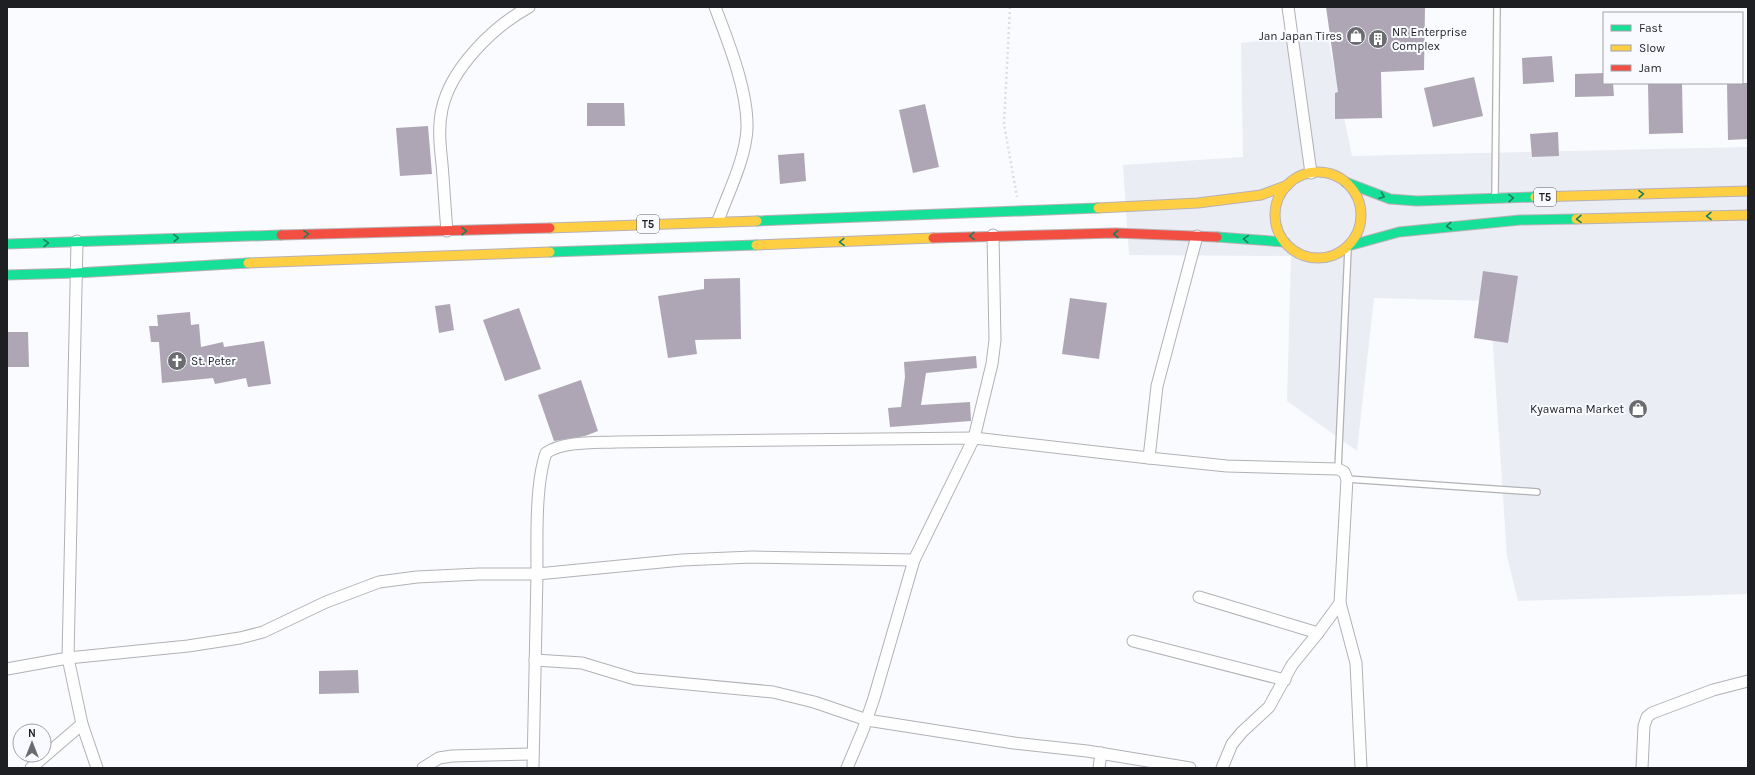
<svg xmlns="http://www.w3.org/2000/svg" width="1755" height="775" viewBox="0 0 1755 775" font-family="Karla,sans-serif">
<rect width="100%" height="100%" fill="#f9fbfe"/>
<path fill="#eaedf4" d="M1327,33L1352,156L1748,147V594L1518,601L1507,556L1490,301L1374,298L1357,451L1287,401L1291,256L1129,255L1123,165L1243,157L1241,43Z"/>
<g fill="#afa6b5">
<path d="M1326,7H1425L1424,70L1381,72L1382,118L1335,119V93L1338,92Z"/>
<path d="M1552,56L1554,82L1523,84L1522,58Z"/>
<path d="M1604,73V83H1613L1614,96L1575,97V74Z"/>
<path d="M1474,77L1483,116L1433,127L1424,88Z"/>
<path d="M1682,83L1683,133L1649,134L1648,84Z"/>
<path d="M1727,83H1748V139L1728,140Z"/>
<path d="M587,103H624L625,126H587Z"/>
<path d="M925,104L939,167L913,173L899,110Z"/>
<path d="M428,126L432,174L400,176L396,128Z"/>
<path d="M1558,132L1559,156L1532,157L1530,134Z"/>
<path d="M804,153L806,181L780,184L778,155Z"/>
<path d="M1483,271L1518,276L1508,343L1474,338Z"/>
<path d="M740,278L741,339L695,340L697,354L668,358L658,296L704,289V279Z"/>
<path d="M1070,298L1107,303L1099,359L1062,354Z"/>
<path d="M450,304L454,330L439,333L435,306Z"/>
<path d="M519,308L541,369L505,381L483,320Z"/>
<path d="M190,312L191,325L199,324L201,347L223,342L224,347L264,341L271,384L248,387L246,378L215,384L213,378L162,383L159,342H151L149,326H158L157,315Z"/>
<path d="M7,332H28L29,367H7Z"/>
<path d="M976,356L977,368L926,373L921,405L970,402L971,421L890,427L888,408L901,407L905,377L904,362Z"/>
<path d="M581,380L598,431L585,436L554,441L538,395Z"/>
<path d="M358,670L359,693L319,694V671Z"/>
</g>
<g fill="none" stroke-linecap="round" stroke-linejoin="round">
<g stroke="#b0b2b4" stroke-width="8">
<g id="lane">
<path d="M1495,195L1497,7"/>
<path d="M1338,469L1348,249"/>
<path d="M1347,479L1537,492"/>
</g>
</g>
<g stroke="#b0b2b4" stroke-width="13">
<g id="street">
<path d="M715,7C728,41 748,91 747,128C746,158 728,193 718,221"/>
<path d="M1288,7L1311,173"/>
<path d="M447,231C445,209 444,187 442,164C440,146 438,127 442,109C451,68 493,27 529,7"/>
<path d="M1197,236L1157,386L1149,458L1227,466L1338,469L1344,472L1347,479L1340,603L1356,663L1361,768"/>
<path d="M77,241L68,658L82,724L97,768"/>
<path d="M1199,597L1318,633"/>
<path d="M1133,641L1285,680"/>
<path d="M535,660L582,663L635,679L773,692L814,702L867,720L1014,743L1087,751L1190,768"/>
<path d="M7,669L68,658L188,646L240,638L263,632L326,602L379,582L417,577L479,574H537C537,540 535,485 546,453C563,441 595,443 616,442L974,438L1149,458"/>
<path d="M31,768L82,724"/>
<path d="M423,768L439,758L452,756L533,754"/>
<path d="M533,768L537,574L682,560L752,557L914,560"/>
<path d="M847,768L863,730L874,698L914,560L974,438L992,364L995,340L993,235"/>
<path d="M1099,768L1101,753"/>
<path d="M1222,768L1232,744L1242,732L1269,707L1292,665L1318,633L1340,603"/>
<path d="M1642,768L1644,726L1647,717L1652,713L1713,690L1748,681"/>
</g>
</g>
<g stroke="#b8b0b5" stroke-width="11">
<g id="fast">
<path d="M1345,182L1390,199L1417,201L1535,197"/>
<path d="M757,221L1098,208"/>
<path d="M1217,237L1285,242"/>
<path d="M7,244L281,235"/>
<path d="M1348,246L1399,232L1520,220L1576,219"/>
<path d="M550,252L756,245"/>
<path d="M7,275L76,273L248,263"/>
</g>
</g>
<g stroke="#b8b0b5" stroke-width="11">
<g id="slow">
<circle cx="1318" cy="215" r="43"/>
<path d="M1535,197L1748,191"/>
<path d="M1098,208L1198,203L1261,195L1288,185"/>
<path d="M1576,219L1748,215"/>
<path d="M550,228L757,221"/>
<path d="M756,245L933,238"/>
<path d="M248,263L550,252"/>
</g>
</g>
<g stroke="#b8b0b5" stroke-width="11">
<g id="jam">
<path d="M281,235L550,228"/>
<path d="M933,238L1116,233L1217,237"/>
</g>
</g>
<path stroke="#dddddf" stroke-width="2.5" stroke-dasharray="2 3" stroke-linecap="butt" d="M1010,7L1004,124L1017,197"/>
<use href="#lane" stroke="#fefeff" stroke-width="5.5"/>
<use href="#street" stroke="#fefeff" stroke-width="11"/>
<use href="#fast" stroke="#16e098" stroke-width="9"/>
<use href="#slow" stroke="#ffcf43" stroke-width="9"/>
<use href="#jam" stroke="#f24e42" stroke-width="9"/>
</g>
<defs><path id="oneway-chevron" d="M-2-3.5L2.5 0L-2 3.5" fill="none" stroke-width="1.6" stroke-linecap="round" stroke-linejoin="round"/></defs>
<g stroke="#1a805d">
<use href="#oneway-chevron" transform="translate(1641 194) rotate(-2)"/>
<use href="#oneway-chevron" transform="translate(1382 196) rotate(20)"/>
<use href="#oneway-chevron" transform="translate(1511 198) rotate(-2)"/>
<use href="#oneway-chevron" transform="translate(1709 216) rotate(179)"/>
<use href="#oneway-chevron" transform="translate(1579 219) rotate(179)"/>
<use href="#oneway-chevron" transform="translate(1449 226) rotate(174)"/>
<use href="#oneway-chevron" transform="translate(464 231) rotate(-2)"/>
<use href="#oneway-chevron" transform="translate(306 234) rotate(-1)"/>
<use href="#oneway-chevron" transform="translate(1116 234) rotate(-180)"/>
<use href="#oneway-chevron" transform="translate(972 236) rotate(178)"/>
<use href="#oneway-chevron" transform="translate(176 238) rotate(-2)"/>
<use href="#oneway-chevron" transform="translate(1246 239) rotate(-176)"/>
<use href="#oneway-chevron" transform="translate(842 242) rotate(178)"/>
<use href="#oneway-chevron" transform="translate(46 243) rotate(-2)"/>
</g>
<defs>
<g id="shop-disc" transform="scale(1)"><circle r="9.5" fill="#6b6c6f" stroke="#f8faff"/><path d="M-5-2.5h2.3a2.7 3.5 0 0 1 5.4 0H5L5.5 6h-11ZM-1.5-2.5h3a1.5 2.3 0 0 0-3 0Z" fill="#fff"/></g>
<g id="building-disc" transform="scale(1)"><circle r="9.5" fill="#6b6c6f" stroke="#f8faff"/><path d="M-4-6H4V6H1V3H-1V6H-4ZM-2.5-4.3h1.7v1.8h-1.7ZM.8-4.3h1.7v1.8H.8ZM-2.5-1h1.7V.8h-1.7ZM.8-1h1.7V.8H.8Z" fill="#fff"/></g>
<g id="church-disc" transform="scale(1)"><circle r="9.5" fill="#6b6c6f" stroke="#f8faff"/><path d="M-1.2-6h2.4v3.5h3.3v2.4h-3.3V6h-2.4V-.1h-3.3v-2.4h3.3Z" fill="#fff"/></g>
</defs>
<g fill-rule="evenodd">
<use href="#shop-disc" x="1356" y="36"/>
<use href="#building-disc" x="1378" y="39"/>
<use href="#church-disc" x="177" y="361"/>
<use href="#shop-disc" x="1638" y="409"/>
</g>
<g text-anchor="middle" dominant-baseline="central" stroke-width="4" stroke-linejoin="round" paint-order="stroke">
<g fill="#f8faff" stroke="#5f6164" stroke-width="1">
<rect x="1534" y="188" width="22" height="18" rx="3"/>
<rect x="637" y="215" width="22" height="18" rx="3"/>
</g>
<g font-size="11" font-weight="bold" fill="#1e1f22">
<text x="1545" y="197">T5</text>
<text x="648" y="224">T5</text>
</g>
<g font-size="12" fill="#1e1f22" stroke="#f8faff" text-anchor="start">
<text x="1392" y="32">NR Enterprise<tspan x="1392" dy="14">Complex</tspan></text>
<text x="1342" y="36" text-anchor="end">Jan Japan Tires</text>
<text x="191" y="361">St. Peter</text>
<text x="1624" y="409" text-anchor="end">Kyawama Market</text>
</g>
</g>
<rect width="1755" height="775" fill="none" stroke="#1e1f22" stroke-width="16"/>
<rect x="1603" y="12" width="140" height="72" fill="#f8faff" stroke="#a1a2a7"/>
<rect x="1611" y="25" width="20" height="6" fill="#16e098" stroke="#a1a2a7"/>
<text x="1639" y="32" font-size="12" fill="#1e1f22">Fast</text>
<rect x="1611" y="45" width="20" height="6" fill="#ffcf43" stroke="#a1a2a7"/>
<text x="1639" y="52" font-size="12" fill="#1e1f22">Slow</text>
<rect x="1611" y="65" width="20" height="6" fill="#f24e42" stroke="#a1a2a7"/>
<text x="1639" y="72" font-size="12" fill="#1e1f22">Jam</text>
<g transform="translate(32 743)"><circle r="19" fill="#f8faff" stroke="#a1a2a7"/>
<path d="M0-3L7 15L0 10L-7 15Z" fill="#6b6c6f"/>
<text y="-6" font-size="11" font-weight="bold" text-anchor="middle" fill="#1e1f22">N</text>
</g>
</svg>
